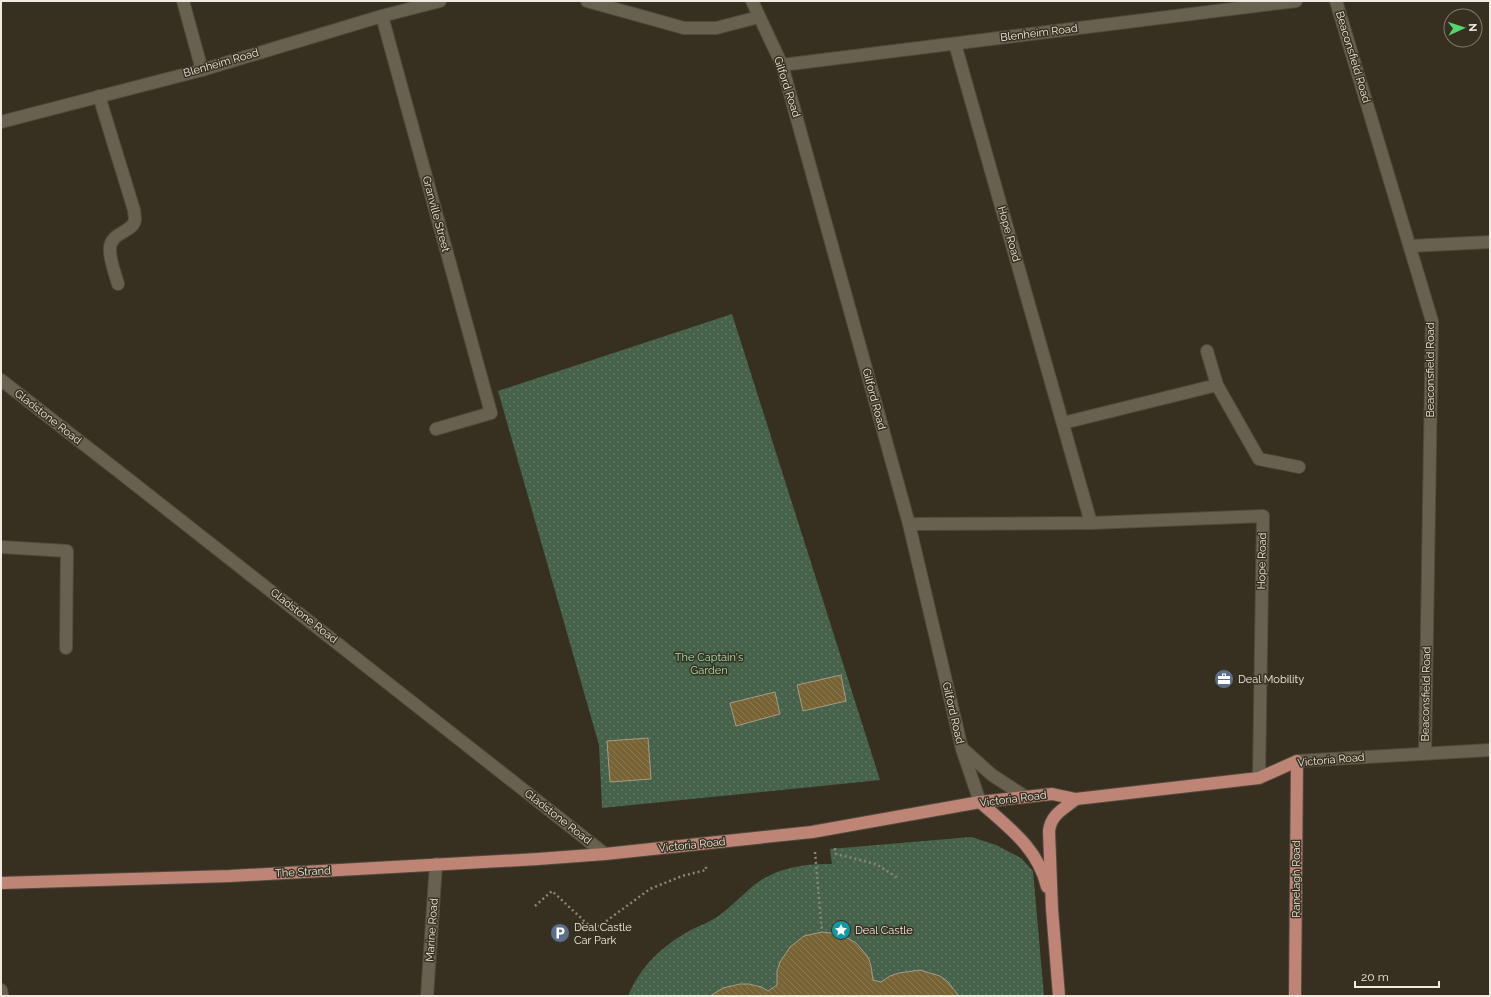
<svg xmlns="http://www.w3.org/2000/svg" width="1491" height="997" viewBox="0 0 1491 997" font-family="Raleway,sans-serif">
<defs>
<pattern id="grass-dots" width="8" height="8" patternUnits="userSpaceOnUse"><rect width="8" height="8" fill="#47624b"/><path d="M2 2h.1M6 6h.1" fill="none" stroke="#627965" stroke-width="1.8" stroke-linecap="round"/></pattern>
<pattern id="building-back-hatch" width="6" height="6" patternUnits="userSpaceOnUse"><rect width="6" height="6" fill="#776334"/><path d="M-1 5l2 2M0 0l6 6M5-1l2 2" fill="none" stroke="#8b7a51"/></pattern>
</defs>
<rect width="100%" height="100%" fill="#373020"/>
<g fill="url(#grass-dots)">
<path d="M732,314L880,780L602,808L599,745L498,391Z"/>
<path d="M971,837L996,845L1021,858L1033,871L1044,996H628C640,967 662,946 689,931C698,926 708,923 717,917C730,908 741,896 754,885C776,868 804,863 832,864L830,849Z"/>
</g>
<g fill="url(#building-back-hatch)" stroke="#a49c89">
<path d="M841,675L846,701L803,711L797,685Z"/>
<path d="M775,692L780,714L736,726L730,703Z"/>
<path d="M648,738L651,779L610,782L607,741Z"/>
<path d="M822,932L840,934L856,943L868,957L871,966L873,980L881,982L890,976L899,973L920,970L940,976L948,982L959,996H710L723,988L740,984H749L761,987L768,991L777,985V971L780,962L790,947L804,936Z"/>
</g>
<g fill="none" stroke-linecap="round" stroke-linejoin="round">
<g stroke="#514b3d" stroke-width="14">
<g id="minor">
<path d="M183,1L202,70"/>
<path d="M587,1L684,28H716L759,17"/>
<path d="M752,1L782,65L909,524L962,749L980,802"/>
<path d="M1336,1L1432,321L1425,753"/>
<path d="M382,16L491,413L436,429"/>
<path d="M955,44L1091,523"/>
<path d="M782,65L1296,1"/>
<path d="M99,96L134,210C134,213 135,216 135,219C134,233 111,231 110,248C109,259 115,273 118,284"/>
<path d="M1,122L202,70L382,16L440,1"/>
<path d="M1410,246L1490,242"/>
<path d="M1207,351L1217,385L1259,459L1299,467"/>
<path d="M1,380L127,478L605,854"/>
<path d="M1063,423L1217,385"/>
<path d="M909,524L1091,523L1263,516L1259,778"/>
<path d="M1,547L67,551L66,648"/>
<path d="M963,749L992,775L1026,797"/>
<path d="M1297,761L1490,750"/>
<path d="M1,990L2,996"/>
<path d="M427,996L436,864"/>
</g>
</g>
<g stroke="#514b3d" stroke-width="14">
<g id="major">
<path d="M980,802C1009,828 1038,848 1047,887"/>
<path d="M1,883L230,876L538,859L605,854L812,832L980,802L1052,794L1076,799L1259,778L1297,761L1295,996"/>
<path d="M1059,996L1052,909L1049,831C1051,814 1064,809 1076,799"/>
</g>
</g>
<g stroke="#8b8577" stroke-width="2.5" stroke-dasharray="2 3" stroke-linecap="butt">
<path d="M835,848L836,854L876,864L898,878"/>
<path d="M815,852L822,932"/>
<path d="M535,906L552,891L594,930L650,889L682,876L706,870V864"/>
<path d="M575,931L585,921"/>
</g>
<use href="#minor" stroke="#696150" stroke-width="12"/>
<use href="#major" stroke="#be8475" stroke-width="12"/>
</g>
<defs>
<g id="office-disc" transform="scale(1)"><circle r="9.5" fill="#5c6f8a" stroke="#373020"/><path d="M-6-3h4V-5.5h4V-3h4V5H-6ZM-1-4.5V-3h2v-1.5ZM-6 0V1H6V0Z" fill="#fff"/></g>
<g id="sight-disc" transform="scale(1)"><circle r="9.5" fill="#0f9aa8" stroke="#373020"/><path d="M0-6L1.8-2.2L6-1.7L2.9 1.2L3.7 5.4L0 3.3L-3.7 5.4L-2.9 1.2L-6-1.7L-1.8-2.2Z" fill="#fff"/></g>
<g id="parking-disc" transform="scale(1)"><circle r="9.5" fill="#5c6f8a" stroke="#373020"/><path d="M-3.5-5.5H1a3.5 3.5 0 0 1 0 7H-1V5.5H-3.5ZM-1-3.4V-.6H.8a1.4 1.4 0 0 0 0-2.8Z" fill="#fff"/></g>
</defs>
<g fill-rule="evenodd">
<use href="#office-disc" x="1224" y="679"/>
<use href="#sight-disc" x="841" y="930"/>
<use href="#parking-disc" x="560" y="933"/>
</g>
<g text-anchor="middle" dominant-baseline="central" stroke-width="3" stroke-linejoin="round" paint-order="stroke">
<g font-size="11" fill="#f0ebe1" stroke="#373020">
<text transform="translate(1039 33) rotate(-7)">Blenheim Road</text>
<text transform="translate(1353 57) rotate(73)">Beaconsfield Road</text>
<text transform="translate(221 63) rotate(-16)">Blenheim Road</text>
<text transform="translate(787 87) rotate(72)">Gilford Road</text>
<text transform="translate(436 214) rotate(75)">Granville Street</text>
<text transform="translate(1009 234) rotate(74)">Hope Road</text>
<text transform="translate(1430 370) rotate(-90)">Beaconsfield Road</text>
<text transform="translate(874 399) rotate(75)">Gilford Road</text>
<text transform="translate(48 417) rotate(38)">Gladstone Road</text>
<text transform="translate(1262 561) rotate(-89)">Hope Road</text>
<text transform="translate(304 616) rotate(38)">Gladstone Road</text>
<text transform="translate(1426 694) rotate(-89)">Beaconsfield Road</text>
<text transform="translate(953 713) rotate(77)">Gilford Road</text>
<text transform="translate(1331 760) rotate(-5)">Victoria Road</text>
<text transform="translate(1013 799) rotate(-7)">Victoria Road</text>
<text transform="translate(558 817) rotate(38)">Gladstone Road</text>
<text transform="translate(692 845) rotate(-6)">Victoria Road</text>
<text transform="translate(303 872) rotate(-3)">The Strand</text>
<text transform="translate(1296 879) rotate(-90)">Ranelagh Road</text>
<text transform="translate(432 930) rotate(-86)">Marine Road</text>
</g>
<g font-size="11" fill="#a1e2ab" stroke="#373020">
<text x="709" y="657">The Captain's<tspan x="709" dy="13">Garden</tspan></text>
</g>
<g font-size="11" fill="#f0ebe1" stroke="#373020" text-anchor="start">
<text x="1238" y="679">Deal Mobility</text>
<text x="574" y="927">Deal Castle<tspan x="574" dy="13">Car Park</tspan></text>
<text x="855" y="930">Deal Castle</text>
</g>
</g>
<rect width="1491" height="997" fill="none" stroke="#f0ebe1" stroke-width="4"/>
<g transform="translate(1463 28) rotate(87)"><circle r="19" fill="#373020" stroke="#817b6d"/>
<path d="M0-3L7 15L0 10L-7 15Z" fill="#56d671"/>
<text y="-6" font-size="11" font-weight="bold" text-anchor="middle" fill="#f0ebe1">N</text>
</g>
<path d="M1355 981v6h84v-6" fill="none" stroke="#f0ebe1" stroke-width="2"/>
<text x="1361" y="981" font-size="12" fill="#f0ebe1" stroke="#373020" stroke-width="3" paint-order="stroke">20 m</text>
</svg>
